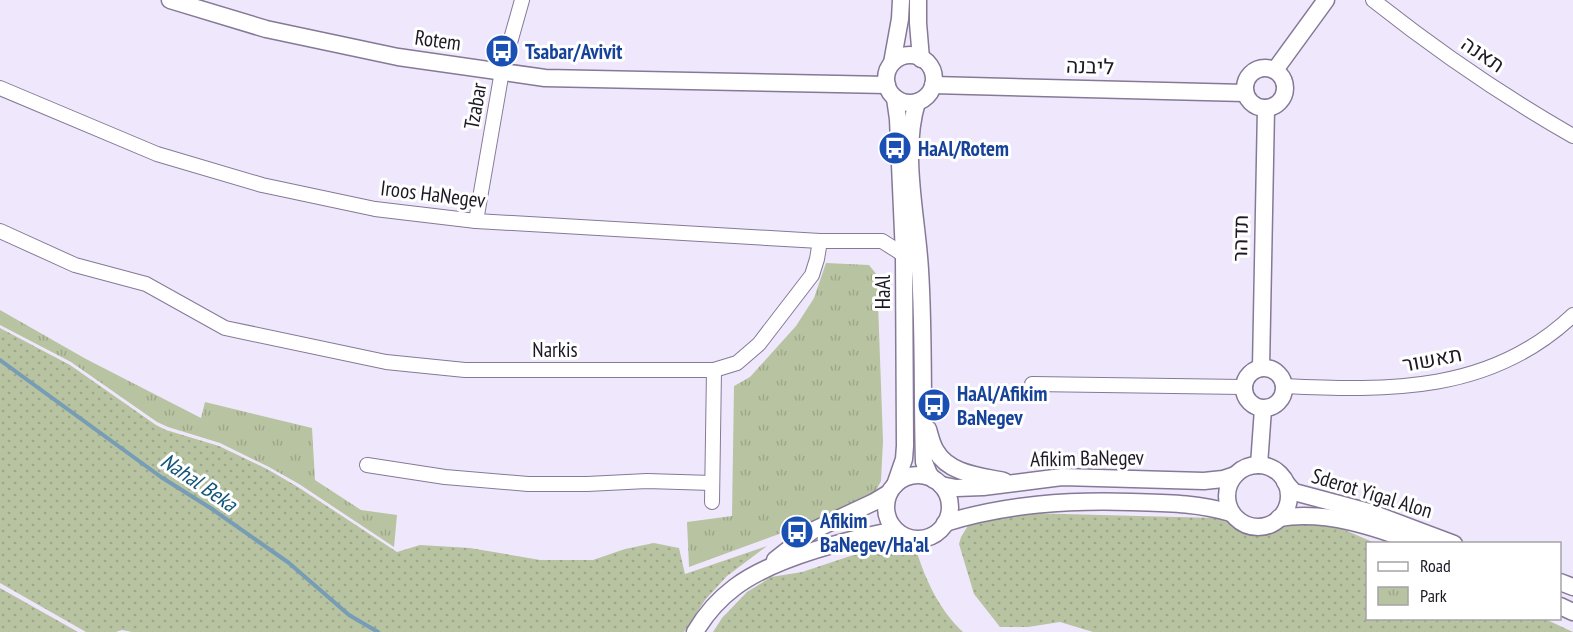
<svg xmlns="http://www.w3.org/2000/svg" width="1573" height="632" viewBox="0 0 1573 632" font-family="'PT Sans Narrow',Heebo,sans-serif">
<defs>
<pattern id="grass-dots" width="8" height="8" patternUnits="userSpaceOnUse" patternTransform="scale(1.5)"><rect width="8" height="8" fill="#b8c3a1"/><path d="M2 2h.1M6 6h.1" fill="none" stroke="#9ea78a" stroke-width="1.8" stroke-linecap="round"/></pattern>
<pattern id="park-tufts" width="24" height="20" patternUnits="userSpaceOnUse" patternTransform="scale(1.5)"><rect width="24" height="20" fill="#b8c3a1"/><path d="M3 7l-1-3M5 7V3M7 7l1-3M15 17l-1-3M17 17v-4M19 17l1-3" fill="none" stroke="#9ea78a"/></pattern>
</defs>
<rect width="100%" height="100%" fill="#efe8fc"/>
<g fill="url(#grass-dots)">
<path d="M0,328L70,365L156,425L166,430L219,446L267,469L298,487L397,552L420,545L470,548L540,560H593L625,549L654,543L679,548L685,574L767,546L727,576L705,600L684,632H132L122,630L116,632H86L0,583Z"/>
<path d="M1025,513L1216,518L1224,520L1248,532L1259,533L1271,532L1284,525L1326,522L1375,543L1368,544V618L1545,619L1573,632H1093L1060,622L1028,627H1000L974,594L959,544L961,537L969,524Z"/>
<path d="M896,541L915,546C924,577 939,610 963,632H713L722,618L747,592L771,577L802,572Z"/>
<path d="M0,588L78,632H0Z"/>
</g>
<g fill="url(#park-tufts)">
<path d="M826,263L869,265L877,275L883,441L881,481L872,498L852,507L689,567L687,522L732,516L734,386L750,377L796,326L814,298Z"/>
<path d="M0,310L86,359L201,418L205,402L312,428L315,480L361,510L397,515L394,547L299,484L269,467L220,443L168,427L157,422L71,362L0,325Z"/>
</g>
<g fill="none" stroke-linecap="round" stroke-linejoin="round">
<path stroke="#769cb6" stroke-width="4" d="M0,360L161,477L212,509L289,563L349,615L378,632"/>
<g stroke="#857997" stroke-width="16">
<g id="minor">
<path d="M1373,0C1436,50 1503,96 1573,136"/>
<path d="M0,88L157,154L262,185L375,209L476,221L820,241H882L904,255"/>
<path d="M476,221L502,71L522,0"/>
<path d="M0,231L75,265L146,284L225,328L386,362L465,370H714L737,363L759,344L812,275L817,259L820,241"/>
<path d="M1032,384L1243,387"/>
<path d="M1284,386C1389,391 1491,393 1573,315"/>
<path d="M367,465L445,477L528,484H587L647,481L712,483"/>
<path d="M712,502L714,370"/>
</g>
</g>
<g stroke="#857997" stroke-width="19">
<g id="tertiary">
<path d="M170,0L266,29L398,57L545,78L887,85"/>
<path d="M918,0V23L921,59"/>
<circle cx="910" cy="79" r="24"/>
<path d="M892,63L900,19L901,0"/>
<circle cx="1265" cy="88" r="20"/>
<path d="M1275,70L1326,0"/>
<path d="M933,85L1245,93"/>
<path d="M917,102C901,155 917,216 920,270C924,334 922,398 924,462L929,474L934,480"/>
<circle cx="1264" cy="388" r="20"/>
<path d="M1261,368L1266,108"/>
<path d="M928,429C930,436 932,445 936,451C949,474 981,476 1004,481"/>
<path d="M1259,465L1263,409"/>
<circle cx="1258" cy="496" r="31"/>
<circle cx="918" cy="507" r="32"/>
<path d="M1285,482L1294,492L1369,512L1454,544"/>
<path d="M895,485L904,459L905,446L904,255L898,119L895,98"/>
<path d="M941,485L956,488L983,487L1062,477L1204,481L1223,479L1235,475"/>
<path d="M1279,518C1326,510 1376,527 1419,544"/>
<path d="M945,523C1007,504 1068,500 1131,502C1166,503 1198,503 1231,513"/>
<path d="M775,560L812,531L874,502L889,493"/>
<path d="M1560,582L1573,587"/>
<path d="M1560,606L1573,612"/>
<path d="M695,632C705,615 719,599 735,587C775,557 846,540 895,530"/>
</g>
</g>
<use href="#minor" stroke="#fff" stroke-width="14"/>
<use href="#tertiary" stroke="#fff" stroke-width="16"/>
</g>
<defs>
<g id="bus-disc" transform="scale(1.725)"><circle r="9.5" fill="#1a4fb4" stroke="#fff"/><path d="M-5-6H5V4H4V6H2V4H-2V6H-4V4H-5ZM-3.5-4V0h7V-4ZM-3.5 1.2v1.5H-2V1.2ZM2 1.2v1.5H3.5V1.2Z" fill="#fff"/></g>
</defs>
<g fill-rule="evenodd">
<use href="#bus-disc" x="502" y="51"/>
<use href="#bus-disc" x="895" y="148"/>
<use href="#bus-disc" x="934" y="405"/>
<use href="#bus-disc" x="797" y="532"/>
</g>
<g text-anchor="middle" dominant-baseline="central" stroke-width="6" stroke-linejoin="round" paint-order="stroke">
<g font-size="21" fill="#1d1924" stroke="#fff">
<text transform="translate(438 40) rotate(8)">Rotem</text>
<text transform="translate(1483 54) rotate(34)">תאנה</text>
<text transform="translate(1090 66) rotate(2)">ליבנה</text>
<text transform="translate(475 106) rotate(-80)">Tzabar</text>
<text transform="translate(433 194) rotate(7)">Iroos HaNegev</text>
<text transform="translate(1240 238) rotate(-89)">תדהר</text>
<text transform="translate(882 292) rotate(-90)">HaAl</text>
<text x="555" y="349">Narkis</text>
<text transform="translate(1432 359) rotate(-11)">תאשור</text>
<text transform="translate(1087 458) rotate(-1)">Afikim BaNegev</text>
<text transform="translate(1372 493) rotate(17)">Sderot Yigal Alon</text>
</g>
<g font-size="21" font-weight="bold" fill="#164399" stroke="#fff" text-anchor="start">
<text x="525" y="51">Tsabar/Avivit</text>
<text x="918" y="148">HaAl/Rotem</text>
<text x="957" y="393">HaAl/Afikim<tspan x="957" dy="24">BaNegev</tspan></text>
<text x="820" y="520">Afikim<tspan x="820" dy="24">BaNegev/Ha'al</tspan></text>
</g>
<g font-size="22" font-style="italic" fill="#12557a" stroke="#fff">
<text transform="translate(199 482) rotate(34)">Nahal Beka</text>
</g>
</g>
<rect x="1366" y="542" width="195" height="78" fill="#ffffff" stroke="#a5a3a7" stroke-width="1.5"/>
<rect x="1378" y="562" width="30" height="9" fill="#ffffff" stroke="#a5a3a7" stroke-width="1.5"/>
<text x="1420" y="572" font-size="18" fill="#1d1924">Road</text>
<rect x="1378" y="587" width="30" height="18" fill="url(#park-tufts)" stroke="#a5a3a7" stroke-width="1.5"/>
<text x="1420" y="602" font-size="18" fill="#1d1924">Park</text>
</svg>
